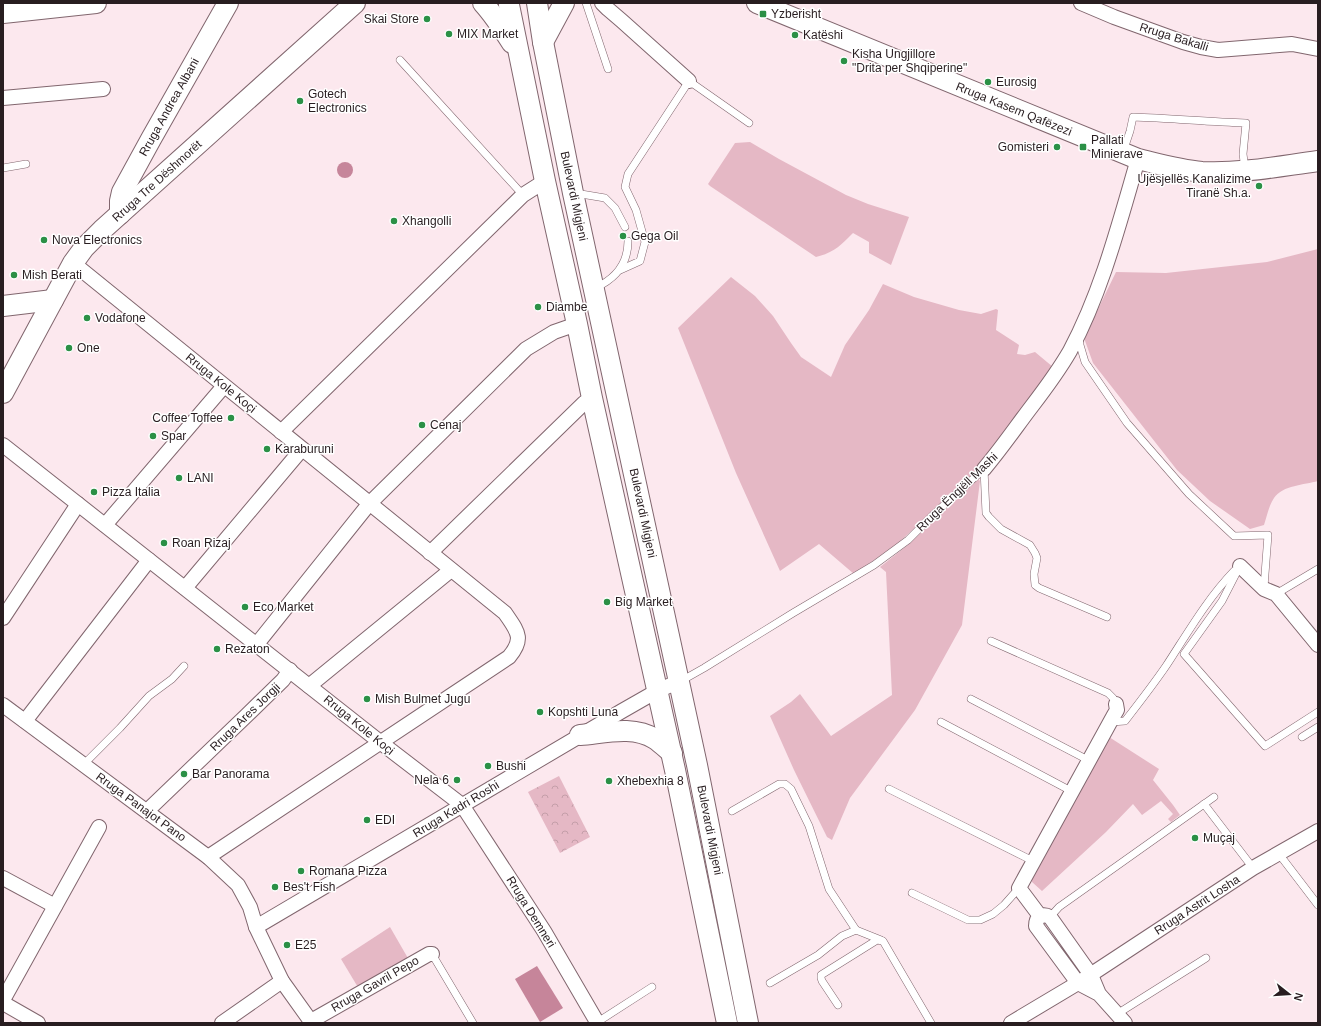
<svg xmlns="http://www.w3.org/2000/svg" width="1321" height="1026" viewBox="0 0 1321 1026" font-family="Helvetica,sans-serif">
<defs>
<pattern id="forest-crowns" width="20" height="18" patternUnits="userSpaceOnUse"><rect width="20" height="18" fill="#e5b8c5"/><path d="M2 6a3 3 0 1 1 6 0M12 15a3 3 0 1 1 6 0" fill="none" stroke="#c49ea9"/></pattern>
</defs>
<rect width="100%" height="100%" fill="#fce8ee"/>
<g fill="#e5b8c5">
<path d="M750,142L779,159L846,195L868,204L909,217L891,265L869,253V242L853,233C840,246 835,252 816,257L710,186L708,184L735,143Z"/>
<path d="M1318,249V481C1304,485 1283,485 1274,498C1269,505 1267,516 1264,525L1250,529L1210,501L1177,470L1093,363L1084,338L1116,272L1166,273L1267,262Z"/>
<path d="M731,277L755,296L773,316L791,343L801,357L831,377L845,345L869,310L883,284L914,297L959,310L981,314L996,309L998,310L996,330L1019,345L1017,354L1025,355L1035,352L1053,367L973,474L896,545L854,574L819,544L780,571L736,473L678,328Z"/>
<path d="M978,479L980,481L962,625L915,710L850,798L832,840L827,837L794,770L770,716L791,702L800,694L831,736L892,695L886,572L880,567L909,544Z"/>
<path d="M1109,737L1159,769L1153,780L1173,805L1180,815L1171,822L1168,819L1173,814L1161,801L1142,815L1133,804L1106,832L1042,891L1032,882L1031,870Z"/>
<path d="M390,927L409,960L359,989L341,959Z"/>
</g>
<path fill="url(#forest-crowns)" d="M559,776L590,837L560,853L528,792Z"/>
<g fill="#c6859a">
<circle cx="345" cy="170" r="8"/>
<path d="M537,966L563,1008L540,1022L515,979Z"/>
</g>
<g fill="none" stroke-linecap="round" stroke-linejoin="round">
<g stroke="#81666e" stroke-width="8">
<g id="lane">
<path d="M586,3L608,69"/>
<path d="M400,60L523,195"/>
<path d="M1123,152L1130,131L1133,117C1171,118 1208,122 1246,123L1243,154L1245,169"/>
<path d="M3,168L26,164"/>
<path d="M575,193L605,198L615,208L625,227"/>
<path d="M620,270L640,261L645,242L636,210L625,187L628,174L689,81L749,123"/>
<path d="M595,288C615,279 628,264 628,241"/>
<path d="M1079,338L1080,345L1085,362L1127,423L1189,494L1234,536L1268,535L1264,587"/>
<path d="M984,469L986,513L989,517L1001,529L1030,545L1035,553L1037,558L1034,574L1035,585L1039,588L1107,617"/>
<path d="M1240,566L1222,601L1184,654L1265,746L1318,712"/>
<path d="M1276,594L1318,569"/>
<path d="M991,641L1108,693L1113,698L1116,704"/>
<path d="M681,681L704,668L793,613L874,565L908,540L933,515L984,469"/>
<path d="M971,699L1090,761"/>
<path d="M941,722L1073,792"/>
<path d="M1111,722L1125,721C1139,703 1153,685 1166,666C1187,634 1207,599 1234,571"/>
<path d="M1302,737L1318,727"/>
<path d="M84,764L120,728L149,696L172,679L184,666"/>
<path d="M889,789L1033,861"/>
<path d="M1204,804L1253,868"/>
<path d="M732,811L779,784H785L791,789L809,826L829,889L856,930"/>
<path d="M1279,854L1318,905"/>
<path d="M912,893L968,920H980L993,914L1004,905L1019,888"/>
<path d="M1050,917L1059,907L1214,797"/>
<path d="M432,954L473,1023"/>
<path d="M770,983L818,955L842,936L856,930L881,940"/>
<path d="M838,1005L822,981L821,978V975L877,940L883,941L931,1023"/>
<path d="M1117,1014L1206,958"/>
<path d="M596,1023L652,987"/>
</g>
</g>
<g stroke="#81666e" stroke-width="16">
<g id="street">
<path d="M602,3L608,9L622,21L689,81"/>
<path d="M1081,3L1114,17L1183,42L1201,47L1218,50L1292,44L1318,49"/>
<path d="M3,98L103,89"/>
<path d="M73,263L505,613C517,631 525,638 509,657L208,857"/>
<path d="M281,432L523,195L545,181"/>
<path d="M3,445L380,742L462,805L544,931L597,1022"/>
<path d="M984,469C1001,449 1016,427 1032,406C1045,389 1059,370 1070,351C1102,291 1119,224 1138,159"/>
<path d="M105,525L224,386"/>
<path d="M430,553L584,403L592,398"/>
<path d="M1240,566L1264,589L1276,594L1318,645"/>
<path d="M185,588L302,449"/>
<path d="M3,618L78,504"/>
<path d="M257,644L369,504L526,349L554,332L577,324"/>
<path d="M309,686L451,570"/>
<path d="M3,705L208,857L238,885L250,907L256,927L282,981L312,1023"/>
<path d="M25,721L149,560"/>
<path d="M147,811L246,716L283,680L290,670"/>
<path d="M3,878L55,906"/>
<path d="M1040,916L1019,888L1114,715L1117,710L1116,704"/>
<path d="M256,927L622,711L657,691L680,681"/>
<path d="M1099,994L1091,975L1050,917C1042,913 1036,917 1036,926L1078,983L1099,994L1125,1023"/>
<path d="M3,1000L99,827"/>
<path d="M3,1003L38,1023"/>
<path d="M311,1021L429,954H432"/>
<path d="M222,1023L282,981"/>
<path d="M1011,1023L1078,983L1253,868L1318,831"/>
</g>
</g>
<g stroke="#81666e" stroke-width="22">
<g id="secondary">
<path d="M483,3C494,15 503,29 512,43"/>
<path d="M537,3L543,42L573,193L697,765L748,1023"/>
<path d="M757,3L1138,159C1159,164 1180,170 1202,172C1240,174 1280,166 1318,161"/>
<path d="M509,5L545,181L577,324L592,398L675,770L727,1023"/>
<path d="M3,13L96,3"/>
<path d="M543,42L564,3"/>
<path d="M120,214V201L122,192L151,139L228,3"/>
<path d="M3,306L53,300"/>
<path d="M3,393L73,263L84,248L102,230L355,3"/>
<path d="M580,735C605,733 633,725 655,739C661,743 666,748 672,753"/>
</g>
</g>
<use href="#lane" stroke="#fff" stroke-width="7"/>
<use href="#street" stroke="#fff" stroke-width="14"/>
<use href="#secondary" stroke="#fff" stroke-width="20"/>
</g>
<g fill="#2b9046" stroke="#fff" stroke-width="1.5">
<rect x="759" y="10" width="8" height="8" rx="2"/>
<circle cx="427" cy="19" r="4"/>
<circle cx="449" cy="34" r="4"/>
<circle cx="795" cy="35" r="4"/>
<circle cx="844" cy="61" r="4"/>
<circle cx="988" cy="82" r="4"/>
<circle cx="300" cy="101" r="4"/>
<circle cx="1057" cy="147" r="4"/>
<rect x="1079" y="143" width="8" height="8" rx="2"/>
<circle cx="1259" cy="186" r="4"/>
<circle cx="394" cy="221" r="4"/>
<circle cx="623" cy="236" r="4"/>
<circle cx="44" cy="240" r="4"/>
<circle cx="14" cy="275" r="4"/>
<circle cx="538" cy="307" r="4"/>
<circle cx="87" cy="318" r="4"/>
<circle cx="69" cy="348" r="4"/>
<circle cx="231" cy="418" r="4"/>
<circle cx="422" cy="425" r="4"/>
<circle cx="153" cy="436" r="4"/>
<circle cx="267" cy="449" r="4"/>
<circle cx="179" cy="478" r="4"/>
<circle cx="94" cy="492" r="4"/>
<circle cx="164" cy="543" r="4"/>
<circle cx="607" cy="602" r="4"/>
<circle cx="245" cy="607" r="4"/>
<circle cx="217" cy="649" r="4"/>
<circle cx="367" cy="699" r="4"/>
<circle cx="540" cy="712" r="4"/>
<circle cx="488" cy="766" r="4"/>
<circle cx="184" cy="774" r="4"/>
<circle cx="457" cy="780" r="4"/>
<circle cx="609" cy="781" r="4"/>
<circle cx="367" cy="820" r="4"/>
<circle cx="1195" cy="838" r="4"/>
<circle cx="301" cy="871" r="4"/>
<circle cx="275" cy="887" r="4"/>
<circle cx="287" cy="945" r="4"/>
</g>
<g text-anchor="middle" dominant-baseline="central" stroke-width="3" stroke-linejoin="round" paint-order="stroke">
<g font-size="12" fill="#281d20" stroke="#fff" text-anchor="start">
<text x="771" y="14">Yzberisht</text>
<text x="419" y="19" text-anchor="end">Skai Store</text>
<text x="457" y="34">MIX Market</text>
<text x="803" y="35">Katëshi</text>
<text x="852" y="54">Kisha Ungjillore<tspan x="852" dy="14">"Drita per Shqiperine"</tspan></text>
<text x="996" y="82">Eurosig</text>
<text x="308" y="94">Gotech<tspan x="308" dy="14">Electronics</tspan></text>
<text x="1091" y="140">Pallati<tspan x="1091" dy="14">Minierave</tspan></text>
<text x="1049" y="147" text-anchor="end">Gomisteri</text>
<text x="1251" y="179" text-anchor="end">Ujësjellës Kanalizime<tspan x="1251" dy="14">Tiranë Sh.a.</tspan></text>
<text x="402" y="221">Xhangolli</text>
<text x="631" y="236">Gega Oil</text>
<text x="52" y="240">Nova Electronics</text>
<text x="22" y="275">Mish Berati</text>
<text x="546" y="307">Diambe</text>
<text x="95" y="318">Vodafone</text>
<text x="77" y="348">One</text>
<text x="223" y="418" text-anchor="end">Coffee Toffee</text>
<text x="430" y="425">Cenaj</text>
<text x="161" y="436">Spar</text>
<text x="275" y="449">Karaburuni</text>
<text x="187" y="478">LANI</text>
<text x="102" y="492">Pizza Italia</text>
<text x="172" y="543">Roan Rizaj</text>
<text x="615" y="602">Big Market</text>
<text x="253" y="607">Eco Market</text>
<text x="225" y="649">Rezaton</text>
<text x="375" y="699">Mish Bulmet Jugu</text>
<text x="548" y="712">Kopshti Luna</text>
<text x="496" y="766">Bushi</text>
<text x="192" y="774">Bar Panorama</text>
<text x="449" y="780" text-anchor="end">Nela 6</text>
<text x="617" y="781">Xhebexhia 8</text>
<text x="375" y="820">EDI</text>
<text x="1203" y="838">Muçaj</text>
<text x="309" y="871">Romana Pizza</text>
<text x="283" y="887">Bes't Fish</text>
<text x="295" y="945">E25</text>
</g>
<g font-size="12" fill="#281d20" stroke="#fff">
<text transform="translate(1174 37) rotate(17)">Rruga Bakalli</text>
<text transform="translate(169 107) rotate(-61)">Rruga Andrea Albani</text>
<text transform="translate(1014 109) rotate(22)">Rruga Kasem Qafëzezi</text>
<text transform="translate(157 181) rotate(-42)">Rruga Tre Dëshmorët</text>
<text transform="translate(574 196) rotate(78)">Bulevardi Migjeni</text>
<text transform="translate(221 383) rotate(39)">Rruga Kole Koçi</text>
<text transform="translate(957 492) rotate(-44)">Rruga Ëngjëll Mashi</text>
<text transform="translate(643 513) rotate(78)">Bulevardi Migjeni</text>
<text transform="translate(245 717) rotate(-44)">Rruga Ares Jorgji</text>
<text transform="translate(359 725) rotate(39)">Rruga Kole Koçi</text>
<text transform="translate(141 807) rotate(36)">Rruga Panajot Pano</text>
<text transform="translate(456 809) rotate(-31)">Rruga Kadri Roshi</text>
<text transform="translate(710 830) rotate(79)">Bulevardi Migjeni</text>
<text transform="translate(1197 905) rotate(-33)">Rruga Astrit Losha</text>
<text transform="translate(531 912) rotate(58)">Rruga Demneri</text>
<text transform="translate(375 984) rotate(-30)">Rruga Gavril Pepo</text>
</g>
</g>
<rect width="1321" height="1026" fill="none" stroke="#281d20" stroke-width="8"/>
<g transform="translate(1289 994) rotate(107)" stroke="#ffffff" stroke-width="3" paint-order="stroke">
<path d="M0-3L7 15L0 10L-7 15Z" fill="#281d20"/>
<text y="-6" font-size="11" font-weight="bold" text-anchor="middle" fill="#281d20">N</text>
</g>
</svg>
